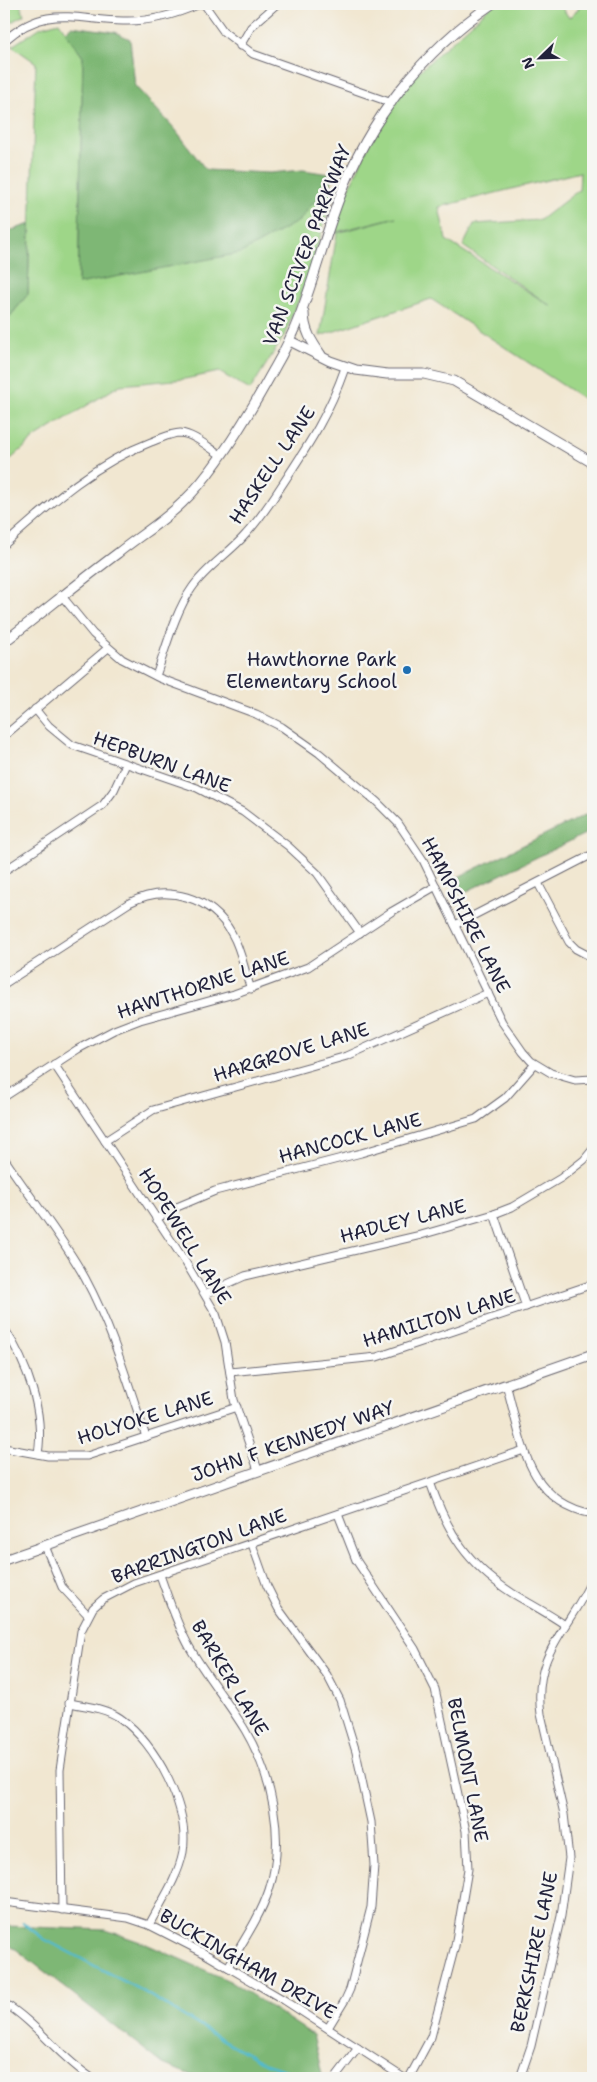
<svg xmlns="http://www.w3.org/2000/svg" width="597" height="2082" viewBox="0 0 597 2082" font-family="'Shantell Sans',sans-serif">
<rect width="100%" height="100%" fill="#f6f6f2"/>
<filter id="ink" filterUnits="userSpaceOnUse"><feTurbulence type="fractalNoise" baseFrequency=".02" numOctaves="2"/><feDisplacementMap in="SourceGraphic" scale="10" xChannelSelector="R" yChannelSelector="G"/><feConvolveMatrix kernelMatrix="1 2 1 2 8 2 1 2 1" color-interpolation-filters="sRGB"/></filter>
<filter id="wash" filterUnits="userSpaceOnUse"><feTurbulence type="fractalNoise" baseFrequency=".0096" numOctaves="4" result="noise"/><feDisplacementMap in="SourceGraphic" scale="20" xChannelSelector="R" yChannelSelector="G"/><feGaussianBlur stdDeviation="1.12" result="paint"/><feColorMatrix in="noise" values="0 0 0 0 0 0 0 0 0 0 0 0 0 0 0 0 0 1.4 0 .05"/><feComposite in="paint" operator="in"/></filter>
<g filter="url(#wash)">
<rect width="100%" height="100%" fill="#f1e7d1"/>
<g fill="#9ed688" stroke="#607c62" fill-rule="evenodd">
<path d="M4,4H20L24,15L4,26Z"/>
<path d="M493,4H560L569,18L583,4H593V405L431,299L320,336L337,233L396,217L328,234L391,97ZM580,172L579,190L540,220L474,224L463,246L551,306L446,240L439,207Z"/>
<path d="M59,22L83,57L78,284L299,221L313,203L333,194L308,277L284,336L250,390L219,372L185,379L120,385L36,437L4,465V324L28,294L36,63L12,46L41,27Z"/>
</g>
<g fill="#7eb774" stroke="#506c58">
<path d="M72,26L115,32L130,39L135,86L175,129L206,170L270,173L303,170L330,174L333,194L313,203L299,221L241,253L78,284L83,57L65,32Z"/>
<path d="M30,224L28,294L4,324L6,232Z"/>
<path d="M593,811V829L591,831L461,894L452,880Z"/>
<path d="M7,1926L106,1930L146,1944L232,1982L313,2035L322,2074L326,2078H198L163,2064L8,1943Z"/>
</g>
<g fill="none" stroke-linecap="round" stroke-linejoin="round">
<path stroke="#51bacf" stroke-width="2.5" d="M23,1923L44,1939L144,1992L223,2040L266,2064L288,2071L296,2078"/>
</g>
</g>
<g filter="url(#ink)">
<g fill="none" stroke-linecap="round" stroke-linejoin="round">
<g stroke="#6a6770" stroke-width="9">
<g id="minor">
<path d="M204,4L224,32L253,54L392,103"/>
<path d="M4,41C46,4 74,20 123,21C151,22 175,15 200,4"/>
<path d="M240,46L251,27L277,4"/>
<path d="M4,545C49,505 93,464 151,442C160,439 171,433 180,433C194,434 209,448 221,455"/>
<path d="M61,595L93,634L122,659L159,678L256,714L282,727L319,753L377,802L398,823L423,860L502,1022L523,1052L531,1061L551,1073L575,1080L593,1079"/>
<path d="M156,676C166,648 175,612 192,588C206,567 230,553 246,534C260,519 271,502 282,485C309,444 329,414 345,368"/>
<path d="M35,709L49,726L72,745L197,788L243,812L288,846L317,873L360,933"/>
<path d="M4,736L108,648"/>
<path d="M4,871L103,805L114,790L126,764"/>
<path d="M538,883L569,942L576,949L593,958"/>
<path d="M455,925L593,854"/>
<path d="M4,984L129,903C166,883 212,897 232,934C242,951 244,971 251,989"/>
<path d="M54,1064L186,1263L216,1314L225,1342L234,1400L258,1470"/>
<path d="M4,1097L78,1049L114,1030L140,1020L234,994L308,967L391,912L436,886"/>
<path d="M105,1141L153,1110L347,1056L488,993"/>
<path d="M4,1158C30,1198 62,1236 85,1278C112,1328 128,1383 146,1437"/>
<path d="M494,1214L526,1307"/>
<path d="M156,1219L177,1207L215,1191L361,1153L476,1119L505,1098L535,1064"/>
<path d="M205,1294L245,1276L421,1235L494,1214L512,1207L561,1178L584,1160L593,1149"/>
<path d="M4,1328C27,1363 45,1412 38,1454"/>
<path d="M230,1372L377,1357L593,1284"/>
<path d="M506,1384C522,1439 525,1501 593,1514"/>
<path d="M4,1448L48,1456H87L237,1407"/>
<path d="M430,1482C447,1532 467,1564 512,1593C530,1604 548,1613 565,1625"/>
<path d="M338,1514L356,1560L415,1649L435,1689L466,1831L468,1869L455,1946L431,2037L409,2078"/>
<path d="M252,1544L267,1586L278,1608L327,1675L340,1700L356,1752L371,1822L374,1865L371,1907L350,1989L345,2000L328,2028"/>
<path d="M45,1546L62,1587L88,1615"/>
<path d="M160,1575C169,1600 177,1625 190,1648C207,1677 228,1702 245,1730C272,1776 286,1839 269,1890C260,1917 242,1943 228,1967"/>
<path d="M69,1703C85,1706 106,1708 120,1718C156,1743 190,1808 183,1852C178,1878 161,1902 149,1925"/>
<path d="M4,1902L128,1918L149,1925L202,1952L284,2000L404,2078"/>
<path d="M62,1910L60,1770L81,1631L93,1608L103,1599L134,1583L524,1450"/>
<path d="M4,2003C37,2023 59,2057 92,2078"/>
<path d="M335,2078L358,2048"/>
<path d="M520,2078L531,2046L561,1916L569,1858L564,1814L541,1714C532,1652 571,1628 593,1577"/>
</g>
</g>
<g stroke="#6a6770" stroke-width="11">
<g id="tertiary">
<path d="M304,313C304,330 312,342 321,355"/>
<path d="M290,341L330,361L356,370L387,374H424L454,381L593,463"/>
<path d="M4,642C42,613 79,582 118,553C139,536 164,521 183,502C216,471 252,409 274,369C308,311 316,260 339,199C368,120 423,51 492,4"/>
<path d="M4,1560L593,1354"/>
</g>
</g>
<use href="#minor" stroke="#fff" stroke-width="7"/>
<use href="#tertiary" stroke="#fff" stroke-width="9"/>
</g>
</g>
<circle fill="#1f6fb2" stroke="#f6f6f2" stroke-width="2" cx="407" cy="670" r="5"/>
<g text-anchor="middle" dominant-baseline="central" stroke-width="5" stroke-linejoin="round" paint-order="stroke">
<g font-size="19" fill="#22223b" stroke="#f6f6f2">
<text transform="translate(307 245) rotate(-69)">VAN SCIVER PARKWAY</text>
<text transform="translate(272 465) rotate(-56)">HASKELL LANE</text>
<text transform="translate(162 762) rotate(20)">HEPBURN LANE</text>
<text transform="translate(466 915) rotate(63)">HAMPSHIRE LANE</text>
<text transform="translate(203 985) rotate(-18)">HAWTHORNE LANE</text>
<text transform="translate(291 1052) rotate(-17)">HARGROVE LANE</text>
<text transform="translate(350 1138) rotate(-15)">HANCOCK LANE</text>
<text transform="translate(403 1221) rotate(-14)">HADLEY LANE</text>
<text transform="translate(185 1236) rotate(58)">HOPEWELL LANE</text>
<text transform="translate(439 1318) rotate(-17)">HAMILTON LANE</text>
<text transform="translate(145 1418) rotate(-17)">HOLYOKE LANE</text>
<text transform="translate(293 1441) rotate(-19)">JOHN F KENNEDY WAY</text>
<text transform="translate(199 1546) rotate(-20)">BARRINGTON LANE</text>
<text transform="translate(230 1678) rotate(59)">BARKER LANE</text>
<text transform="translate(468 1770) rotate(79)">BELMONT LANE</text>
<text transform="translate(534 1952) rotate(-78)">BERKSHIRE LANE</text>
<text transform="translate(248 1964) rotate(30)">BUCKINGHAM DRIVE</text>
</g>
<g font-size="19" fill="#22223b" stroke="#f6f6f2" text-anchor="end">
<text x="397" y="659">Hawthorne Park<tspan x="397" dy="22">Elementary School</tspan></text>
</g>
</g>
<rect width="597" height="2082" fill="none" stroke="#f6f6f2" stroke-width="20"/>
<g transform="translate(540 58) rotate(247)" stroke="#f6f6f2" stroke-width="4" paint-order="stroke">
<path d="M0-4L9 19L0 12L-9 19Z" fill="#22223b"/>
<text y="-8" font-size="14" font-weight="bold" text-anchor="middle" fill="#22223b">N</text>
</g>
</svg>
